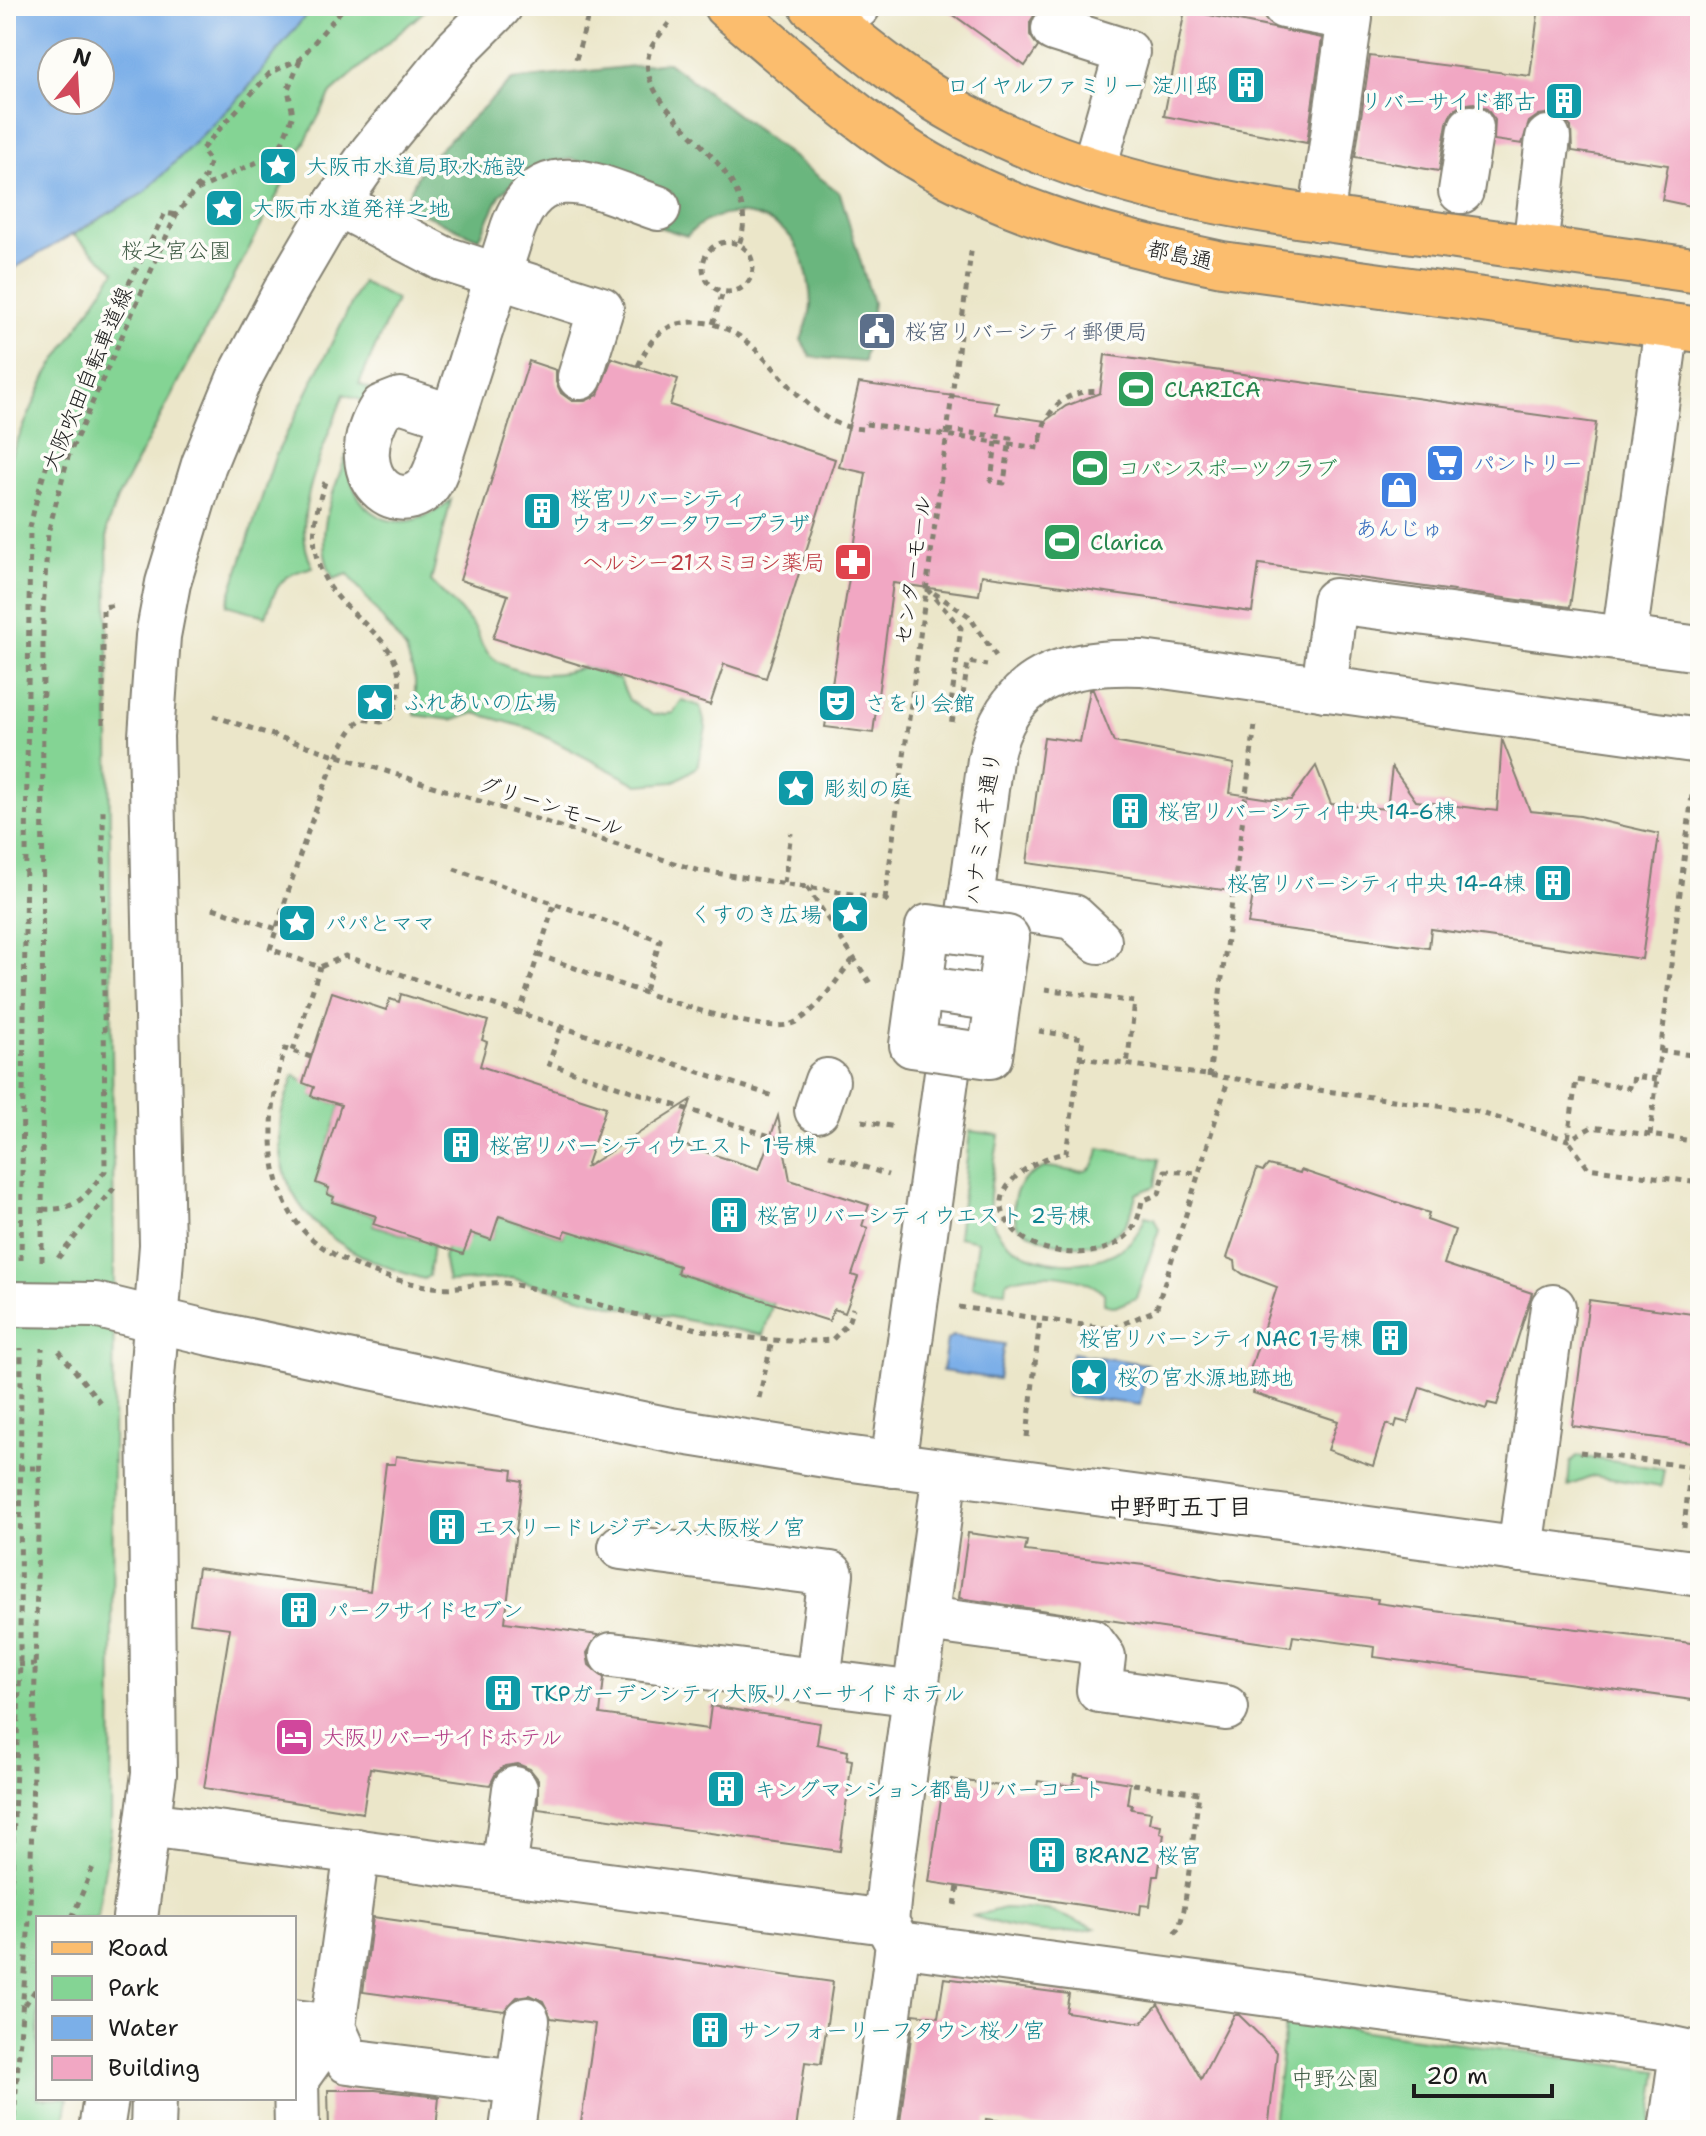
<svg xmlns="http://www.w3.org/2000/svg" width="1706" height="2136" viewBox="0 0 1706 2136" font-family="'Shantell Sans','Klee One',sans-serif">
<rect width="100%" height="100%" fill="#fdfcf7"/>
<filter id="ink" filterUnits="userSpaceOnUse"><feTurbulence type="fractalNoise" baseFrequency=".0125" numOctaves="2"/><feDisplacementMap in="SourceGraphic" scale="16" xChannelSelector="R" yChannelSelector="G"/><feConvolveMatrix kernelMatrix="1 2 1 2 8 2 1 2 1" color-interpolation-filters="sRGB"/></filter>
<filter id="wash" filterUnits="userSpaceOnUse"><feTurbulence type="fractalNoise" baseFrequency=".006" numOctaves="4" result="noise"/><feDisplacementMap in="SourceGraphic" scale="32" xChannelSelector="R" yChannelSelector="G"/><feGaussianBlur stdDeviation="1.8" result="paint"/><feColorMatrix in="noise" values="0 0 0 0 0 0 0 0 0 0 0 0 0 0 0 0 0 1.4 0 .05"/><feComposite in="paint" operator="in"/></filter>
<g filter="url(#wash)">
<rect width="100%" height="100%" fill="#ebe6c9"/>
<g fill="#84d494" stroke="#507858" stroke-width="2">
<path d="M313,6H430L331,93L117,499L107,527L114,1256L111,1829L97,1918H38V2098H68L63,2130H6V466L47,374L115,271L73,235L145,192L243,94Z"/>
<path d="M362,282L396,300L359,384L370,389L366,402L344,394C327,441 286,520 313,567C279,575 277,585 266,616L227,605L275,457Z"/>
<path d="M348,450C346,517 399,544 451,500L431,581C446,597 465,613 477,631C480,637 480,643 484,648C506,678 555,679 586,666L620,680L629,700L653,715L673,713L682,700L700,706L706,728L697,767L673,782L638,785L531,729L475,713L453,720L415,715V680L406,650L348,574L333,579C311,536 334,492 348,450Z"/>
<path d="M294,1075L314,1087L312,1096L341,1105L316,1183L329,1188L327,1194L334,1197L333,1203L376,1216L373,1225L433,1244L429,1276L424,1279C341,1256 270,1213 281,1116C283,1103 290,1088 294,1075Z"/>
<path d="M970,1131L999,1135C996,1158 988,1187 990,1210C996,1273 1126,1286 1145,1216L1154,1218L1159,1229L1136,1298L1115,1307L1104,1304V1293C1079,1273 1037,1270 1007,1281L1005,1291L972,1287L978,1241L958,1237Z"/>
<path d="M1099,1148L1159,1159L1155,1186L1136,1194C1133,1206 1131,1219 1122,1228C1096,1256 1044,1246 1017,1225C1007,1197 1019,1176 1047,1167C1072,1169 1094,1184 1099,1148Z"/>
<path d="M499,1216L563,1237L567,1225L585,1236L679,1266L677,1273L773,1303L763,1335L614,1306L512,1278L448,1282L443,1257L446,1248L469,1238L471,1233L491,1239Z"/>
<path d="M1577,1456L1664,1469L1661,1487L1594,1476L1568,1486L1570,1463Z"/>
<path d="M1004,1908L1047,1910L1095,1928C1054,1939 1012,1929 973,1916Z"/>
<path d="M1286,2020L1658,2071L1650,2130H1272Z"/>
</g>
<path fill="#6bb67e" stroke="#44694d" stroke-width="2" d="M668,62L840,193L873,303L864,362L811,357L801,340C805,329 811,316 811,304C810,281 803,245 783,230C753,207 713,208 687,236L653,225L586,163L571,159L543,164L516,180L500,195L479,239L403,205L423,165L512,80Z"/>
<g fill="#7bafe8" stroke="#4c6682" stroke-width="2" fill-rule="evenodd">
<path d="M6,6H313L243,94L145,192L6,273ZM52,52H100V100H52Z"/>
<path d="M953,1336L1004,1344L998,1379L942,1371L947,1340Z"/>
<path d="M1072,1353L1147,1364L1140,1405L1066,1396Z"/>
</g>
<g id="blocks">
<g fill="#f1a7c3">
<path d="M941,6H1046L1037,11L1030,22V35L1038,47L1025,66Z"/>
<path d="M1539,6H1700V208L1662,200L1668,165L1572,151L1571,127L1562,118L1552,113L1539,115L1529,122L1522,144L1494,140L1495,120L1487,109L1474,103L1461,105L1451,113L1447,123L1439,171L1355,157L1370,56L1530,76Z"/>
<path d="M1185,10L1322,38L1307,143L1164,116Z"/>
<path d="M1105,355L1596,423L1570,607L1259,564L1252,612L982,575L979,595L893,583L873,733L825,727L866,473L839,467L859,383L998,402L996,414L1045,421L1066,406L1100,393Z"/>
<path d="M612,358L678,379L670,405L835,459L766,678L724,664L710,705L493,638L508,595L460,580L529,361L556,370V382L561,393L572,401H585L598,395Z"/>
<path d="M1090,690H1093L1114,742L1234,764L1230,793L1270,799L1291,800L1316,766L1331,804L1387,809L1392,767L1416,801L1497,811L1502,739L1530,811L1580,816L1659,834L1642,959L1431,929L1429,948L1248,924L1253,894L1027,863L1044,737L1080,742Z"/>
<path d="M332,992L386,1010L390,999L399,1002L401,994L488,1021L482,1040L487,1042L480,1066L606,1107L586,1167L691,1100L677,1143L759,1169L778,1116L790,1180L869,1205L862,1226L868,1228L852,1275L858,1277L845,1313L834,1309L829,1321L677,1273L679,1266L566,1230L563,1237L499,1216L491,1240L471,1233L463,1254L373,1224L376,1216L332,1202L334,1197L327,1194L329,1188L316,1183L341,1105L311,1096L314,1087L303,1083Z"/>
<path d="M1268,1165L1300,1173L1301,1170L1429,1213L1427,1220L1455,1230L1444,1264L1532,1293L1497,1405L1488,1403L1486,1409L1420,1387L1408,1423L1397,1420L1395,1427L1386,1424L1373,1466L1328,1450L1338,1421L1253,1393L1256,1385L1246,1382L1277,1287L1243,1274L1236,1269L1235,1261L1227,1258L1257,1169L1263,1171Z"/>
<path d="M1589,1300L1700,1315V1444L1572,1426Z"/>
<path d="M396,1456L513,1470L512,1479L522,1481L505,1622L598,1635L587,1653L589,1665L604,1678L600,1714L708,1729L711,1706L820,1723L817,1744L848,1751L847,1759L852,1760L840,1851L538,1809V1779L530,1769L518,1764L505,1766L496,1773L490,1785L370,1768L363,1813L204,1788L230,1628L190,1623L198,1568L370,1591L386,1464H395Z"/>
<path d="M968,1533L1027,1541L1025,1551L1144,1565L1221,1580L1378,1599L1377,1603L1457,1614L1691,1643L1700,1646V1701L1374,1657L1375,1647L1293,1636L1291,1647L959,1598Z"/>
<path d="M1075,1774L1130,1783L1127,1804L1132,1805L1131,1809L1151,1812L1149,1823L1161,1825L1160,1833L1164,1834L1158,1876H1154L1150,1906L1141,1905L1140,1914L929,1882L942,1793L949,1794L951,1779L1036,1791L1038,1781L1073,1786Z"/>
<path d="M373,1917L833,1982L821,2064L805,2062L796,2130H580L595,2024L551,2018L543,2001L530,1995L517,1997L504,2011L363,1992Z"/>
<path d="M944,1978L1069,1994L1066,2012L1142,2023L1158,2004L1201,2079L1234,2015H1239L1277,2052L1268,2130H1066L986,2119L985,2130H899L914,2014L938,2017Z"/>
<path d="M328,2090H375L439,2097L436,2130H329Z"/>
</g>
</g>
</g>
<g filter="url(#ink)">
<use href="#blocks" fill-opacity="0" stroke="#848172" stroke-width="2"/>
<g fill="none" stroke-linecap="round" stroke-linejoin="round">
<g stroke="#848172" stroke-width="48">
<g id="minor">
<path d="M1284,6L1350,18L1321,219"/>
<path d="M830,21L858,6"/>
<path d="M1054,29L1127,52L1093,171"/>
<path d="M1461,191L1471,128"/>
<path d="M337,203L442,258L601,309L580,377"/>
<path d="M1535,248L1548,138"/>
<path d="M453,417L400,400L382,407C334,483 413,531 436,470L513,228C541,151 601,189 658,208"/>
<path d="M1624,639L1667,326"/>
<path d="M1324,689L1335,601L1700,649"/>
<path d="M972,901L1073,917L1099,941"/>
<path d="M817,1110L827,1081"/>
<path d="M6,1304L95,1305L210,1333L670,1430L838,1457L1700,1574"/>
<path d="M893,1465L990,760C1006,676 1066,660 1142,663L1700,741"/>
<path d="M621,1547L831,1574L818,1681"/>
<path d="M1520,1550L1553,1307"/>
<path d="M926,1619L1091,1641L1103,1657L1099,1690L1226,1708"/>
<path d="M612,1655L916,1694"/>
<path d="M148,1824L886,1922"/>
<path d="M357,1851L333,2027L348,2061L518,2082"/>
<path d="M504,1871L515,1789"/>
<path d="M135,1918L154,1774L150,1404L162,1245L151,736L158,636L168,583L204,464L239,379L285,292L337,203L372,153L456,50L500,6"/>
<path d="M898,1944L1663,2047L1700,2055"/>
<path d="M294,2022L333,2027L296,2079L297,2130"/>
<path d="M101,2130L106,2098"/>
<path d="M153,2130L154,2098"/>
<path d="M512,2130L527,2020"/>
<path d="M874,2130L898,1944L886,1922L890,1882L945,1472"/>
<path d="M1671,2130L1682,2053"/>
</g>
</g>
<g stroke="#848172" stroke-width="48">
<g id="major">
<path d="M726,6C777,49 828,95 882,134C981,206 1105,240 1222,264L1700,330"/>
<path d="M812,6C860,45 910,87 964,116C1107,192 1249,209 1406,230C1504,244 1602,257 1700,271"/>
</g>
</g>
<g stroke="#848172" stroke-width="5" stroke-dasharray="6 6" stroke-linecap="butt">
<path d="M669,23C663,31 655,40 651,48C623,113 771,163 739,244"/>
<path d="M576,59L591,6"/>
<path d="M197,190L266,158L281,145L293,115L288,89L300,60"/>
<circle cx="728" cy="267" r="25"/>
<path d="M713,324L723,292"/>
<path d="M638,366C649,343 657,327 684,323C766,311 787,426 863,429L866,424"/>
<path d="M947,430L1010,438L1004,483L991,481L996,442"/>
<path d="M1041,438C1045,408 1069,388 1100,392"/>
<path d="M325,482C316,509 309,541 320,568C341,626 428,641 390,718L381,722L363,719C335,729 283,911 270,949L320,967L345,956L776,1097"/>
<path d="M927,589L961,628L949,719L955,720"/>
<path d="M934,593L969,616L996,656"/>
<path d="M963,695L968,662L987,665"/>
<path d="M213,716L696,870L885,899L892,904"/>
<path d="M103,724V607L116,605"/>
<path d="M454,869L660,940L645,991"/>
<path d="M784,883L791,833"/>
<path d="M807,887L872,986"/>
<path d="M885,899L972,245"/>
<path d="M213,908L277,929"/>
<path d="M538,955C584,970 752,1038 791,1024C816,1015 837,978 854,958"/>
<path d="M1045,989L1135,1002L1127,1065"/>
<path d="M519,1015L555,902"/>
<path d="M561,1027L549,1064L782,1140"/>
<path d="M1039,1031L1083,1038L1066,1153C1033,1158 977,1191 1014,1230C1038,1256 1096,1261 1123,1239C1136,1229 1139,1216 1142,1201L1159,1194L1165,1171L1199,1173"/>
<path d="M293,1051L320,967"/>
<path d="M1660,1051L1700,1056"/>
<path d="M311,1057L285,1049C269,1101 262,1177 298,1224C326,1261 389,1281 433,1287C458,1291 486,1279 511,1284C618,1304 721,1349 832,1340L848,1323L853,1308"/>
<path d="M1080,1058L1475,1111L1568,1140L1592,1127L1700,1142"/>
<path d="M1209,1077L1255,725"/>
<path d="M1657,1079L1634,1076L1632,1088L1576,1080L1568,1140L1588,1168L1700,1183"/>
<path d="M862,1121L896,1127"/>
<path d="M1650,1135L1693,787"/>
<path d="M829,1155L888,1175"/>
<path d="M43,1209C78,1211 85,1196 105,1171L103,810"/>
<path d="M58,1258L114,1188"/>
<path d="M21,1260L30,528C52,417 115,314 165,213L176,215"/>
<path d="M42,1261L43,611L48,533L68,457L176,215L205,177L210,162L201,150L270,73L300,59L345,6"/>
<path d="M959,1307L1111,1329L1156,1310L1228,1080"/>
<path d="M59,1351L103,1406"/>
<path d="M759,1398L772,1341"/>
<path d="M1027,1437L1040,1319"/>
<path d="M1580,1452L1700,1468"/>
<path d="M6,1468H39"/>
<path d="M1684,1528L1693,1443"/>
<path d="M6,1665L38,1664"/>
<path d="M1133,1784L1199,1793L1184,1910L1179,1928L1173,1934"/>
<path d="M955,1905L958,1886"/>
<path d="M72,1918L93,1867"/>
<path d="M25,2005L38,1986"/>
<path d="M6,2022L20,1664L21,1348"/>
<path d="M13,2130L30,1907L42,1348"/>
</g>
<use href="#minor" stroke="#fff" stroke-width="44"/>
<use href="#major" stroke="#fbbd6e" stroke-width="44"/>
<g stroke="#848172" stroke-width="48" stroke-linecap="butt">
<g id="minor-bridge">
<path d="M928,927L1007,938L990,1056L912,1045Z"/>
<path d="M919,988L998,999"/>
</g>
</g>
<path stroke="#848172" stroke-width="5" stroke-dasharray="6 6" stroke-linecap="butt" d="M866,424L1039,448L1041,438"/>
<use href="#minor-bridge" stroke="#fff" stroke-width="44"/>
</g>
</g>
<defs>
<g id="building-square" transform="scale(2)"><rect x="-9" y="-9" width="18" height="18" rx="4" fill="#0f9aa8" stroke="#fdfcf7"/><path d="M-4-6H4V6H1V3H-1V6H-4ZM-2.5-4.3h1.7v1.8h-1.7ZM.8-4.3h1.7v1.8H.8ZM-2.5-1h1.7V.8h-1.7ZM.8-1h1.7V.8H.8Z" fill="#fff"/></g>
<g id="sight-square" transform="scale(2)"><rect x="-9" y="-9" width="18" height="18" rx="4" fill="#0f9aa8" stroke="#fdfcf7"/><path d="M0-6L1.8-2.2L6-1.7L2.9 1.2L3.7 5.4L0 3.3L-3.7 5.4L-2.9 1.2L-6-1.7L-1.8-2.2Z" fill="#fff"/></g>
<g id="civic-square" transform="scale(2)"><rect x="-9" y="-9" width="18" height="18" rx="4" fill="#5c6f8a" stroke="#fdfcf7"/><path d="M-.6-6.5H3V-4.5H.6V-3L4-1V1h2V6H-6V1h2V-1L-.6-3ZM-1.2 2.5V6h2.4V2.5Z" fill="#fff"/></g>
<g id="stadium-square" transform="scale(2)"><rect x="-9" y="-9" width="18" height="18" rx="4" fill="#2e9e5b" stroke="#fdfcf7"/><path d="M0-5a6.5 5 0 1 0 0 10a6.5 5 0 1 0 0-10ZM-3.5-1.8h7v3.6h-7Z" fill="#fff"/></g>
<g id="supermarket-square" transform="scale(2)"><rect x="-9" y="-9" width="18" height="18" rx="4" fill="#3f7fe0" stroke="#fdfcf7"/><path d="M-6-5.5h2.5l.6 2H6L4.5 2H-2.5L-4.4-4H-6ZM-1.5 3.2a1.3 1.3 0 1 0 .1 0ZM3 3.2a1.3 1.3 0 1 0 .1 0Z" fill="#fff"/></g>
<g id="shop-square" transform="scale(2)"><rect x="-9" y="-9" width="18" height="18" rx="4" fill="#3f7fe0" stroke="#fdfcf7"/><path d="M-5-2.5h2.3a2.7 3.5 0 0 1 5.4 0H5L5.5 6h-11ZM-1.5-2.5h3a1.5 2.3 0 0 0-3 0Z" fill="#fff"/></g>
<g id="pharmacy-square" transform="scale(2)"><rect x="-9" y="-9" width="18" height="18" rx="4" fill="#e0444e" stroke="#fdfcf7"/><path d="M-2-6h4v4h4v4h-4v4h-4v-4h-4v-4h4Z" fill="#fff"/></g>
<g id="theatre-square" transform="scale(2)"><rect x="-9" y="-9" width="18" height="18" rx="4" fill="#0f9aa8" stroke="#fdfcf7"/><path d="M-5-5.5Q0-4 5-5.5V0Q5 5 0 6Q-5 5-5 0ZM-3.3-2.5H-1v1.5H-3.3ZM1-2.5H3.3v1.5H1ZM-2.8 1Q0 5.5 2.8 1Z" fill="#fff"/></g>
<g id="hotel-square" transform="scale(2)"><rect x="-9" y="-9" width="18" height="18" rx="4" fill="#d1479c" stroke="#fdfcf7"/><path d="M-6-4.5h1.5V1H6V5H4.5V3h-9V5H-6ZM-4 0a1.8 1.8 0 1 1 3.6 0ZM.5 0V-2.5h3Q6-2.5 6 0Z" fill="#fff"/></g>
</defs>
<g fill-rule="evenodd">
<use href="#building-square" x="1246" y="85"/>
<use href="#building-square" x="1564" y="101"/>
<use href="#sight-square" x="278" y="166"/>
<use href="#sight-square" x="224" y="208"/>
<use href="#civic-square" x="877" y="331"/>
<use href="#stadium-square" x="1136" y="389"/>
<use href="#supermarket-square" x="1445" y="463"/>
<use href="#stadium-square" x="1090" y="468"/>
<use href="#shop-square" x="1399" y="490"/>
<use href="#building-square" x="542" y="511"/>
<use href="#stadium-square" x="1062" y="542"/>
<use href="#pharmacy-square" x="853" y="562"/>
<use href="#sight-square" x="375" y="702"/>
<use href="#theatre-square" x="837" y="703"/>
<use href="#sight-square" x="796" y="788"/>
<use href="#building-square" x="1130" y="811"/>
<use href="#building-square" x="1553" y="883"/>
<use href="#sight-square" x="850" y="914"/>
<use href="#sight-square" x="297" y="923"/>
<use href="#building-square" x="461" y="1145"/>
<use href="#building-square" x="729" y="1215"/>
<use href="#building-square" x="1390" y="1338"/>
<use href="#sight-square" x="1089" y="1377"/>
<use href="#building-square" x="447" y="1527"/>
<use href="#building-square" x="299" y="1610"/>
<use href="#building-square" x="503" y="1693"/>
<use href="#hotel-square" x="294" y="1737"/>
<use href="#building-square" x="726" y="1789"/>
<use href="#building-square" x="1047" y="1855"/>
<use href="#building-square" x="710" y="2030"/>
</g>
<g text-anchor="middle" dominant-baseline="central" stroke-width="7" stroke-linejoin="round" paint-order="stroke">
<g font-size="22" fill="#0d838f" stroke="#fdfcf7" text-anchor="start">
<text x="1218" y="85" text-anchor="end">ロイヤルファミリー 淀川邸</text>
<text x="1536" y="101" text-anchor="end">リバーサイド都古</text>
<text x="306" y="166">大阪市水道局取水施設</text>
<text x="252" y="208">大阪市水道発祥之地</text>
<text x="570" y="498">桜宮リバーシティ<tspan x="570" dy="25">ウォータータワープラザ</tspan></text>
<text x="403" y="702">ふれあいの広場</text>
<text x="865" y="703">さをり会館</text>
<text x="824" y="788">彫刻の庭</text>
<text x="1158" y="811">桜宮リバーシティ中央 14-6棟</text>
<text x="1525" y="883" text-anchor="end">桜宮リバーシティ中央 14-4棟</text>
<text x="822" y="914" text-anchor="end">くすのき広場</text>
<text x="325" y="923">パパとママ</text>
<text x="489" y="1145">桜宮リバーシティウエスト 1号棟</text>
<text x="757" y="1215">桜宮リバーシティウエスト 2号棟</text>
<text x="1362" y="1338" text-anchor="end">桜宮リバーシティNAC 1号棟</text>
<text x="1117" y="1377">桜の宮水源地跡地</text>
<text x="475" y="1527">エスリードレジデンス大阪桜ノ宮</text>
<text x="327" y="1610">パークサイドセブン</text>
<text x="531" y="1693">TKPガーデンシティ大阪リバーサイドホテル</text>
<text x="754" y="1789">キングマンション都島リバーコート</text>
<text x="1075" y="1855">BRANZ 桜宮</text>
<text x="738" y="2030">サンフォーリーフタウン桜ノ宮</text>
</g>
<g font-size="22" fill="#405c46" stroke="#fdfcf7">
<text x="176" y="250">桜之宮公園</text>
<text x="1335" y="2078">中野公園</text>
</g>
<g font-size="22" fill="#1c1c1c" stroke="#fdfcf7">
<text transform="translate(1180 255) rotate(12)">都島通</text>
<text transform="translate(87 379) rotate(-67)">大阪吹田自転車道線</text>
<text transform="translate(913 570) rotate(-82)">センターモール</text>
<text transform="translate(551 806) rotate(18)">グリーンモール</text>
<text transform="translate(982 828) rotate(-82)">ハナミズキ通り</text>
</g>
<g font-size="22" fill="#4e5e75" stroke="#fdfcf7" text-anchor="start">
<text x="905" y="331">桜宮リバーシティ郵便局</text>
</g>
<g font-size="22" fill="#27864d" stroke="#fdfcf7" text-anchor="start">
<text x="1164" y="389">CLARICA</text>
<text x="1118" y="468">コパンスポーツクラブ</text>
<text x="1090" y="542">Clarica</text>
</g>
<g font-size="22" fill="#366cbe" stroke="#fdfcf7" text-anchor="start">
<text x="1473" y="463">パントリー</text>
<text x="1399" y="528" text-anchor="middle">あんじゅ</text>
</g>
<g font-size="22" fill="#be3a42" stroke="#fdfcf7" text-anchor="end">
<text x="825" y="562">ヘルシー21スミヨシ薬局</text>
</g>
<g font-size="22" fill="#b23c85" stroke="#fdfcf7" text-anchor="start">
<text x="322" y="1737">大阪リバーサイドホテル</text>
</g>
<g font-size="24" font-weight="bold" fill="#1c1c1c" stroke="#fdfcf7">
<text x="1180" y="1507">中野町五丁目</text>
</g>
</g>
<rect width="1706" height="2136" fill="none" stroke="#fdfcf7" stroke-width="32"/>
<rect x="36" y="1916" width="260" height="184" fill="#fdfcf7" stroke="#a3a29f" stroke-width="2"/>
<rect x="52" y="1942" width="40" height="12" fill="#fbbd6e" stroke="#a3a29f" stroke-width="2"/>
<text x="108" y="1956" font-size="24" fill="#1c1c1c">Road</text>
<rect x="52" y="1976" width="40" height="24" fill="#84d494" stroke="#a3a29f" stroke-width="2"/>
<text x="108" y="1996" font-size="24" fill="#1c1c1c">Park</text>
<rect x="52" y="2016" width="40" height="24" fill="#7bafe8" stroke="#a3a29f" stroke-width="2"/>
<text x="108" y="2036" font-size="24" fill="#1c1c1c">Water</text>
<rect x="52" y="2056" width="40" height="24" fill="#f1a7c3" stroke="#a3a29f" stroke-width="2"/>
<text x="108" y="2076" font-size="24" fill="#1c1c1c">Building</text>
<g transform="translate(76 76) rotate(18)"><circle r="38" fill="#fdfcf7" stroke="#a3a29f" stroke-width="2"/>
<path d="M0-6L14 30L0 20L-14 30Z" fill="#d1495b"/>
<text y="-12" font-size="22" font-weight="bold" text-anchor="middle" fill="#1c1c1c">N</text>
</g>
<path d="M1414 2084v12h138v-12" fill="none" stroke="#1c1c1c" stroke-width="4"/>
<text x="1426" y="2084" font-size="24" fill="#1c1c1c" stroke="#fdfcf7" stroke-width="6" paint-order="stroke">20 m</text>
</svg>
